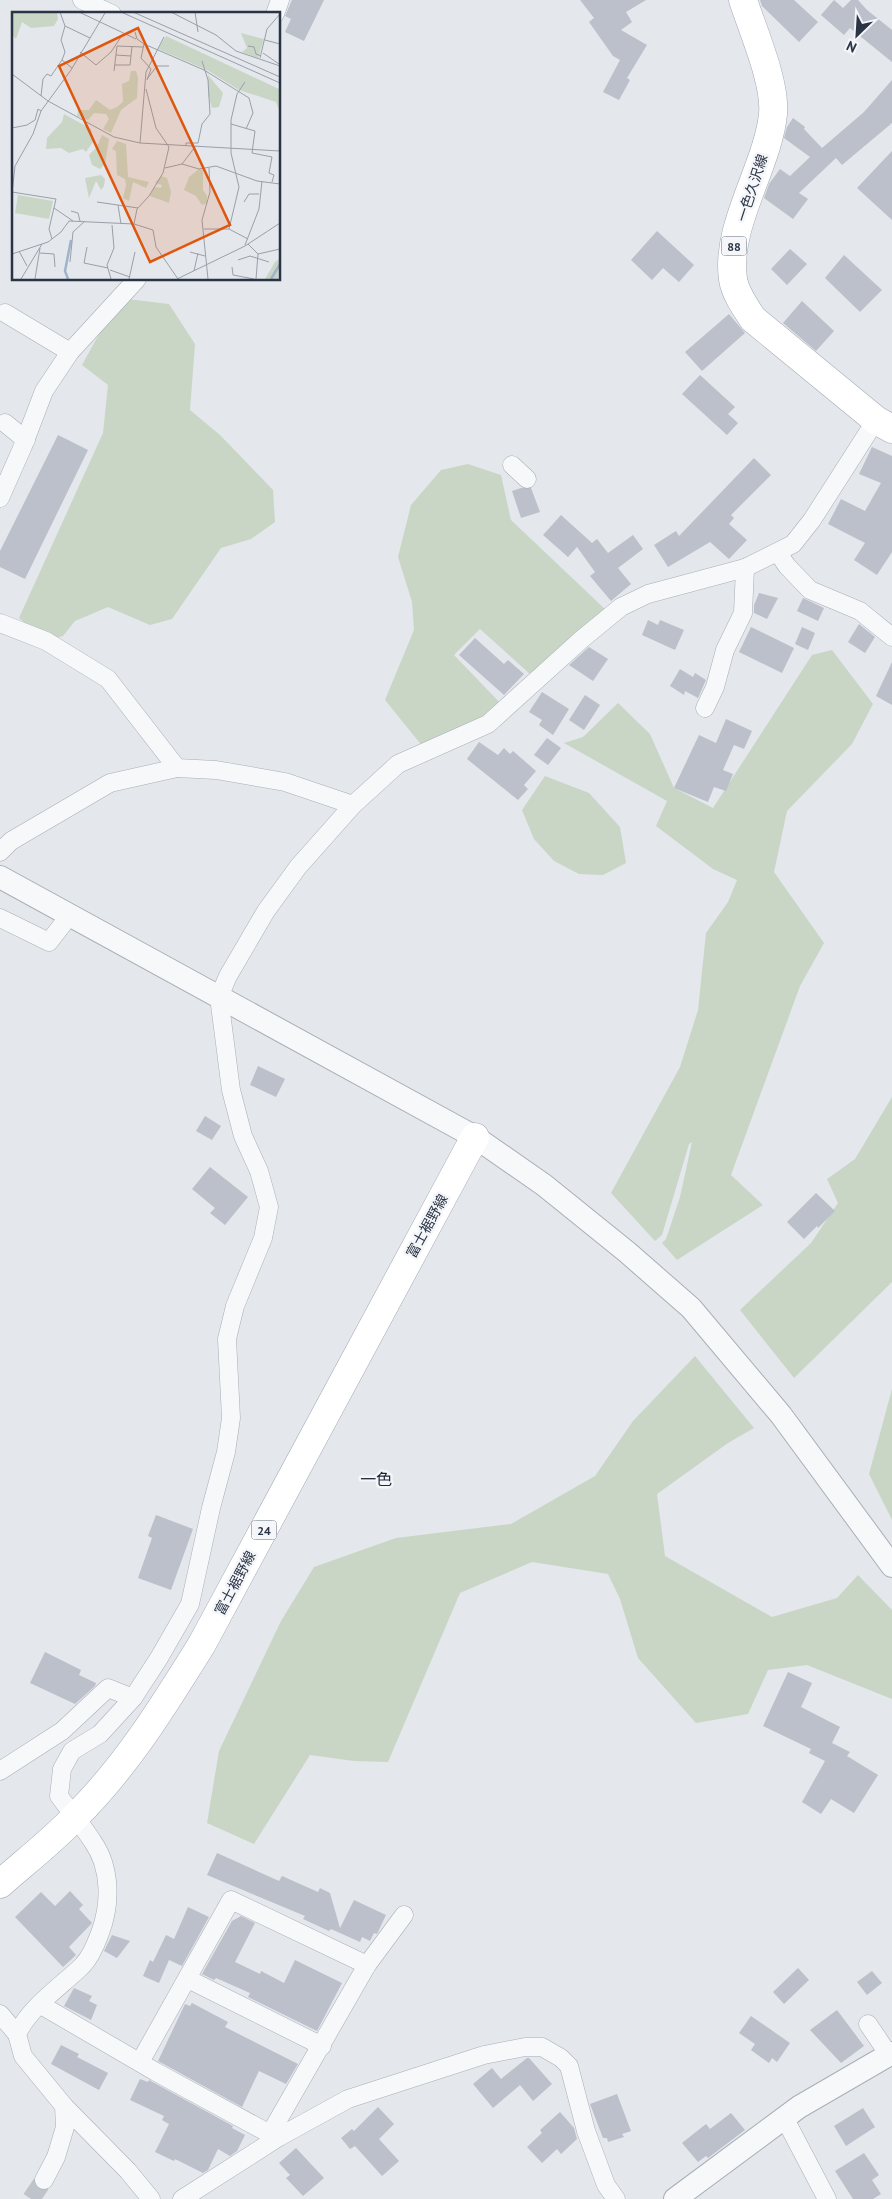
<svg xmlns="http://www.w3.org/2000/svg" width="892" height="2199" viewBox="0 0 892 2199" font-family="'PT Sans','Noto Sans JP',sans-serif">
<rect width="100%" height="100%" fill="#e4e7ec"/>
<g fill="#c9d6c5">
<path d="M119,298L169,304L195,344L190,410L220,435L273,490L275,522L251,539L221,548L172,619L150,625L108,607L75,621L63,636L46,641L19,618L103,433L108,385L82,365Z"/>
<path d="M468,464L501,475L511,520L607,611L531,675L480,629L454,655L505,708L423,747L385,700L414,630L412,602L398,557L411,505L441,470Z"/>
<path d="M832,650L873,704L852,744L787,811L774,872L824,943L800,986L731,1175L763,1205L677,1260L662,1243L666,1239L680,1197L692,1142L689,1144L662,1235L655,1241L611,1193L680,1067L698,1010L706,933L728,902L737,880L713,869L656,826L667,801L564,743L583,737L618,703L650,734L674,788L713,808L812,655Z"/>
<path d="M545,776L589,793L620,827L626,863L603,875L579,874L554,861L534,839L522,810Z"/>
<path d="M892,1097V1282L794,1378L740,1310L811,1243L838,1203L827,1179L855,1159Z"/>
<path d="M695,1356L754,1428L728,1443L657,1494L665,1556L772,1617L837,1598L858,1575L892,1610V1699L807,1665L768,1670L748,1714L696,1723L638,1658L620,1599L608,1574L532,1562L460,1593L388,1762L354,1761L310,1755L254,1844L207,1823L219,1751L281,1621L314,1567L396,1538L511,1524L595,1476L633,1421Z"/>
<path d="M892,1389V1520L869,1474Z"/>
</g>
<g fill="#bbc0ca">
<path d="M292,0H324L304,41L285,32L291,19L285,16Z"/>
<path d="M580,0H646L626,12L632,22L621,30L647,45L627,78L630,80L619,100L603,92L620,60L613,56L589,22L594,18Z"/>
<path d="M760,0H794L818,22L799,42L762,6Z"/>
<path d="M834,0L843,8L851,0H858L867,10L892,30V62L850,28L844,35L821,15Z"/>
<path d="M892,80V123L842,165L836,158L799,193L808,199L793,219L764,198L769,184L780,169L790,176L810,157L784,138L787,127L793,118L805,127L804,129L822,148L864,112Z"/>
<path d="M892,151V220L857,188Z"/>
<path d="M657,231L694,265L679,282L663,268L652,280L631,260Z"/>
<path d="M790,249L807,264L787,285L771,269Z"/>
<path d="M844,255L882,290L860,312L825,278Z"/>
<path d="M802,301L834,331L816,351L783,323Z"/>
<path d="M729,314L745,333L702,371L685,352Z"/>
<path d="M700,375L735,407L728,414L738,423L727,435L682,394Z"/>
<path d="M58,435L88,450L25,579L0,567V551Z"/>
<path d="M872,447L892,456V552L877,575L854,560L865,543L828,524L841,499L865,511L881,483L859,474Z"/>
<path d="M754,458L771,475L731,515L734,518L729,524L747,540L729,559L710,542L668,567L654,545L676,531L679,536Z"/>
<path d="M521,488H531L540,512L521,518L512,491Z"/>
<path d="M561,515L592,543L597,539L608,553L633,535L643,549L618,568L631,584L611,601L590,576L595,572L577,547L568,557L543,535Z"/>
<path d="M759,593L778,598L767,619L754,613V605Z"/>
<path d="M803,598L824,608L818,621L797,611Z"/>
<path d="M648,620L658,625L660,620L684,630L675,650L642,635Z"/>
<path d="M859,624L875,637L865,653L848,642Z"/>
<path d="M751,627L794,648L782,673L739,652Z"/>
<path d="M802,627L815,633L808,650L795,644Z"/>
<path d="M475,638L504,664L508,660L524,674L504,695L459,655Z"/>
<path d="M589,647L608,659L593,681L569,665Z"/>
<path d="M892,662V705L876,696Z"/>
<path d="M680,669L693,677L695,673L706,680L698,698L685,691L684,695L670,686Z"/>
<path d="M542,692L569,709L553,735L539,725L542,720L529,712Z"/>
<path d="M585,695L600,705L584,730L569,720Z"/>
<path d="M726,719L752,731L744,749L734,745L723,770L733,774L726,791L714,787L708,802L674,788L699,735L716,743Z"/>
<path d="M547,738L561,748L548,765L534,755Z"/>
<path d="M479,742L498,755L504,748L510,754L513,751L536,771L524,785L528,789L518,800L467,759Z"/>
<path d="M258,1066L285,1079L276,1097L250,1085Z"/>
<path d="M205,1116L221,1126L212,1140L196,1131Z"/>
<path d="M210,1167L248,1197L225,1225L210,1213L215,1208L192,1189Z"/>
<path d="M816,1193L835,1211L818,1228L817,1226L804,1239L787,1222Z"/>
<path d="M156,1515L193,1529L171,1590L138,1578L152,1538L148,1536Z"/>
<path d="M45,1652L81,1670L79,1675L96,1683L95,1686L75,1704L30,1683Z"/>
<path d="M788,1672L812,1683L801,1707L840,1727L832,1743L850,1752L847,1756L878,1775L854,1813L831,1799L821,1814L802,1802L825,1761L809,1753L811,1749L763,1726Z"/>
<path d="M217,1853L279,1881L282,1876L318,1892L320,1888L330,1893L340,1928L354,1900L386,1915L377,1934L374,1933L370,1941L362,1937L360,1942L331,1929L329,1931L303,1919L305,1916L207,1875Z"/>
<path d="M70,1891L83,1905L79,1909L92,1923L69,1947L76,1955L63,1967L15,1917L41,1892L55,1906Z"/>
<path d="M188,1907L209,1917L182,1966L169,1960L159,1983L143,1976L150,1960L153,1962L166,1935L174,1939Z"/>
<path d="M241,1916L255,1923L235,1962L260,1974L261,1971L284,1983L295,1960L342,1983L317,2031L248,1997L250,1993L216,1978L214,1980L202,1974L232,1921Z"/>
<path d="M112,1935L130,1941L117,1958L104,1951Z"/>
<path d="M798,1968L809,1980L784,2004L773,1992Z"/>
<path d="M872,1971L882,1983L867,1995L857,1982Z"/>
<path d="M74,1988L92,1996L89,2001L97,2005L91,2020L64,2006Z"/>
<path d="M192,2003L228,2022L225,2027L298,2064L286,2084L259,2071L242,2107L158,2061L185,2004L190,2006Z"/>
<path d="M837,2010L864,2046L841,2063L810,2030Z"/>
<path d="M751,2016L790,2043L777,2062L772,2058L769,2063L751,2050L755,2044L739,2033Z"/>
<path d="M61,2045L79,2054L77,2057L108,2073L99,2090L51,2064Z"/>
<path d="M527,2058H529L552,2084L533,2101L520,2085L493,2108L473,2084L492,2068L501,2079Z"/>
<path d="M140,2079L148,2082L149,2080L233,2126L232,2128L245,2135L237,2151L230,2156L218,2149L208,2170L203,2173L175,2159L174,2161L155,2152L169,2124L162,2120L164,2116L130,2100Z"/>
<path d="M617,2094L631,2131L622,2134L624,2137L608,2142L607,2138H603L590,2104Z"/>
<path d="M378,2107L394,2124L379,2139L399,2161L382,2176L355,2146L350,2149L341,2138L352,2129L354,2131Z"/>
<path d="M863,2108L875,2127L846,2146L834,2126Z"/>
<path d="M560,2112L574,2128L577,2139L561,2154L557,2149L542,2163L527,2147L542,2133L540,2130Z"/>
<path d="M731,2113L745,2130L708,2158L706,2156L698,2162L682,2143L706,2124L710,2129Z"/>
<path d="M296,2148L324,2178L303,2196L286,2178L290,2175L279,2163Z"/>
<path d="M864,2153L879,2175L872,2180L881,2194L873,2199H853L835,2171Z"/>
</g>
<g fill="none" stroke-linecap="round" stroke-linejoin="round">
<path stroke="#bfc3cb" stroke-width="18" stroke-dasharray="18 9" stroke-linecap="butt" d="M31,2199L44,2180"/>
<g stroke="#a9aeb7" stroke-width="19">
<g id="minor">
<path d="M82,0L112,14"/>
<path d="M275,14L280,0"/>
<path d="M5,313L70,352"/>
<path d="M5,423L26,440"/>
<path d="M512,465L527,479"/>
<path d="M0,498L23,446L44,391L70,352L137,279"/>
<path d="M778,553L787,566L810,590L860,611L892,637"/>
<path d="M0,623L46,641L108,679L177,768L216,770L285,782L353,805"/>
<path d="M705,708L715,687L725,650L743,613L745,568"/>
<path d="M0,852L11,841L110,783L177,768"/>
<path d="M0,918L49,942L69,916"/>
<path d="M0,1771L62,1731L108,1688L133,1698"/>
<path d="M188,1979L322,2046"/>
<path d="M41,2005L156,2072L270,2134L279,2137"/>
<path d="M0,2014L17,2034"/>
<path d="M868,2024L889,2055"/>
<path d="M140,2062L231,1900L367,1965"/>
<path d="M64,2106L128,2171L151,2199"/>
<path d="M785,2119L827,2199"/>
<path d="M270,2134L367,1965L404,1915"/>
<path d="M44,2180L56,2157L65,2127L64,2106L23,2056L17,2034C31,2006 59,1988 82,1966C90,1958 96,1944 100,1933C111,1904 111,1868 93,1842C83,1826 70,1811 59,1796L62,1769L72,1751L100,1734L133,1698L159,1658L190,1604L211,1508L226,1452L231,1418L227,1339L235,1306L263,1238L269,1207L259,1171L243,1136L231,1090L219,997L228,976L266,911L298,867L353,805L398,764L488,724L582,639L621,607L648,594L745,568L793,544L812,520L876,420"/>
<path d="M182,2199L279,2137L348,2099L484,2055L525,2047H542L561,2058L569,2066L586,2131L606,2185L616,2199"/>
</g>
</g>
<g stroke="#a9aeb7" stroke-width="24">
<g id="tertiary">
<path d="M0,877L475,1137L544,1185L627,1252L691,1308L781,1415L892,1566"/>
<path d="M675,2199L799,2107L892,2053"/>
</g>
</g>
<g stroke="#a3abb8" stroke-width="29">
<g id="primary">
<path d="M743,0C753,31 776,83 773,114C768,166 725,226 733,279C735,293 745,307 753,319L876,420L892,429"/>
<path d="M0,1884C25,1862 51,1842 74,1818C126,1767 164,1705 202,1644L475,1137"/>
</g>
</g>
<use href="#minor" stroke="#f7f8fa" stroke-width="18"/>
<use href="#tertiary" stroke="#f7f8fa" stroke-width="22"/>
<use href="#primary" stroke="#fff" stroke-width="28"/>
</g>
<g text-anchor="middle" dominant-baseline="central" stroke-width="5" stroke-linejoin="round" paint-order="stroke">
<g fill="#f4f6f9" stroke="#676e7b" stroke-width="1">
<rect x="721.5" y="236.5" width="25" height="19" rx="4"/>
<rect x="251.5" y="1520.5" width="25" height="19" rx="4"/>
</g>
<g font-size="12" font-weight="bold" fill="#2b3445">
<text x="734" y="246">88</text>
<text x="264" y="1530">24</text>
</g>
<g font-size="14" fill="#2b3445" stroke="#f4f6f9">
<text transform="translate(752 188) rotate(-72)">一色久沢線</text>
<text transform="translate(427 1226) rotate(-61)">富士裾野線</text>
<text transform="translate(235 1583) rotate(-62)">富士裾野線</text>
</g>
<g font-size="16" fill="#1d2536" stroke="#f4f6f9">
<text x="376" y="1479">一色</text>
</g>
</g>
<g transform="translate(12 12)">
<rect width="268" height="268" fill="#e4e7ec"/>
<path d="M1,0H45L46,7L42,14L19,16L10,10L4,27L0,23ZM229,21L252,27L246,46L230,40L235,36ZM154,24L267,77V98L264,90L227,78L195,58L146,37ZM119,59H124L126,66L125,86L109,98L99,121L91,117L97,107L94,102L82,101L76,108L65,104L66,98H77L84,88L98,98L105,95L111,90L110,72L117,69ZM196,63L211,81L207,95L200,96L196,83ZM52,102L79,117L82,128L74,140L71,137L57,141L49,136L34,137L35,126L50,110ZM90,123L97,127L93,152L88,157L80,153L77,143L85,135ZM105,129L114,132L116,165L137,170L134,176L121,170L117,189L111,186L114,173L113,167L105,163L104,139L100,137ZM187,157L191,158V178L195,184V191L190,193L184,184L172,178L177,165ZM89,163L93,167L92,174L89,178L84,169L77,186L73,166ZM149,164L155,166L159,180L157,191L138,184L142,175L149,176L150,173L143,171ZM6,183L41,189L37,207L3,201ZM267,247L266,267H253L263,250Z" fill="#c9d6c5"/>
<path fill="none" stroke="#9fb4cc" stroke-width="2.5" d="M56,267L53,259L59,228M259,267L268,252"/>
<path fill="none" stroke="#9a9fa9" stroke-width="1" d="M48,0L53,14L78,26M67,0L124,27M109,0L268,71M121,0L268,65M159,0L204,23L224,39L268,54M183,0L186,20M53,14L49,28L53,40L50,48L60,56M123,20L125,27L132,32L129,46L139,57L135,68M253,28L268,32M132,32L192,58L237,86L241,101L234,117M105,34L131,35M236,34L242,35L244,42L249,44M68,40L84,53L99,40L111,22M251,41L267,52M104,43L119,44M248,46L255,17L268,2M103,53H118L120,34M102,59L105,34M0,62L36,89L102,125L128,131L268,139M135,67L145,54H157M0,84V112M29,84L31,67L35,62L39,64L50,48M219,112L243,119L240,141L260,145L257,161L262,163L260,170M0,116L15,113L23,108L26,97L29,99M128,131L134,60L152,25M174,134V131H186L190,112L198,102L196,68L190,49M170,152L183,135M153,156L170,152L187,157L204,154L245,169L268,172M0,180L44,187L37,217L40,227M0,181L3,154L21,122L29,99L59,58L93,1M85,190L126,196M232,190L237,182H247M106,193L109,212M42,196L61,209M59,199L66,201L68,209M122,212L125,197L137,184L151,161L157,135L144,116L134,77M192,217H217L236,227M217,217L227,175L219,141V108L225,82L233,70M236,232L246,242L244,267M233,233L247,197L250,169M75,235L72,251L96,256M7,239L15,254M178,240L193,244M28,241L42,242L43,255M0,242L36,230L49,220L57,209L122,212L141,218L144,235L166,267M246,242L268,237M226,248L238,244L257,250M58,250L61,220L73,209M220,255L221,263L242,267M98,258L118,265M182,259L186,241M9,267L30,232M23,267L28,236M99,267L95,253L102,236L100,213M117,267L123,240M165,267L233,234L268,211M196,267L190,208L198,180L197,156"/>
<path fill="#df570f" fill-opacity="0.15" stroke="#df570f" stroke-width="2.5" d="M126,16L218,213L138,250L47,54Z"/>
<rect width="268" height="268" fill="none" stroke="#2b3445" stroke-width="2.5"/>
</g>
<g transform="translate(857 35) rotate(205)" stroke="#f4f6f9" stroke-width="4" paint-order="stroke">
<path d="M0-4L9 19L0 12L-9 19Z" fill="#2b3445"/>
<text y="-8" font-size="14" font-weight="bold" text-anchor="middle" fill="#2b3445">N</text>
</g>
</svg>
